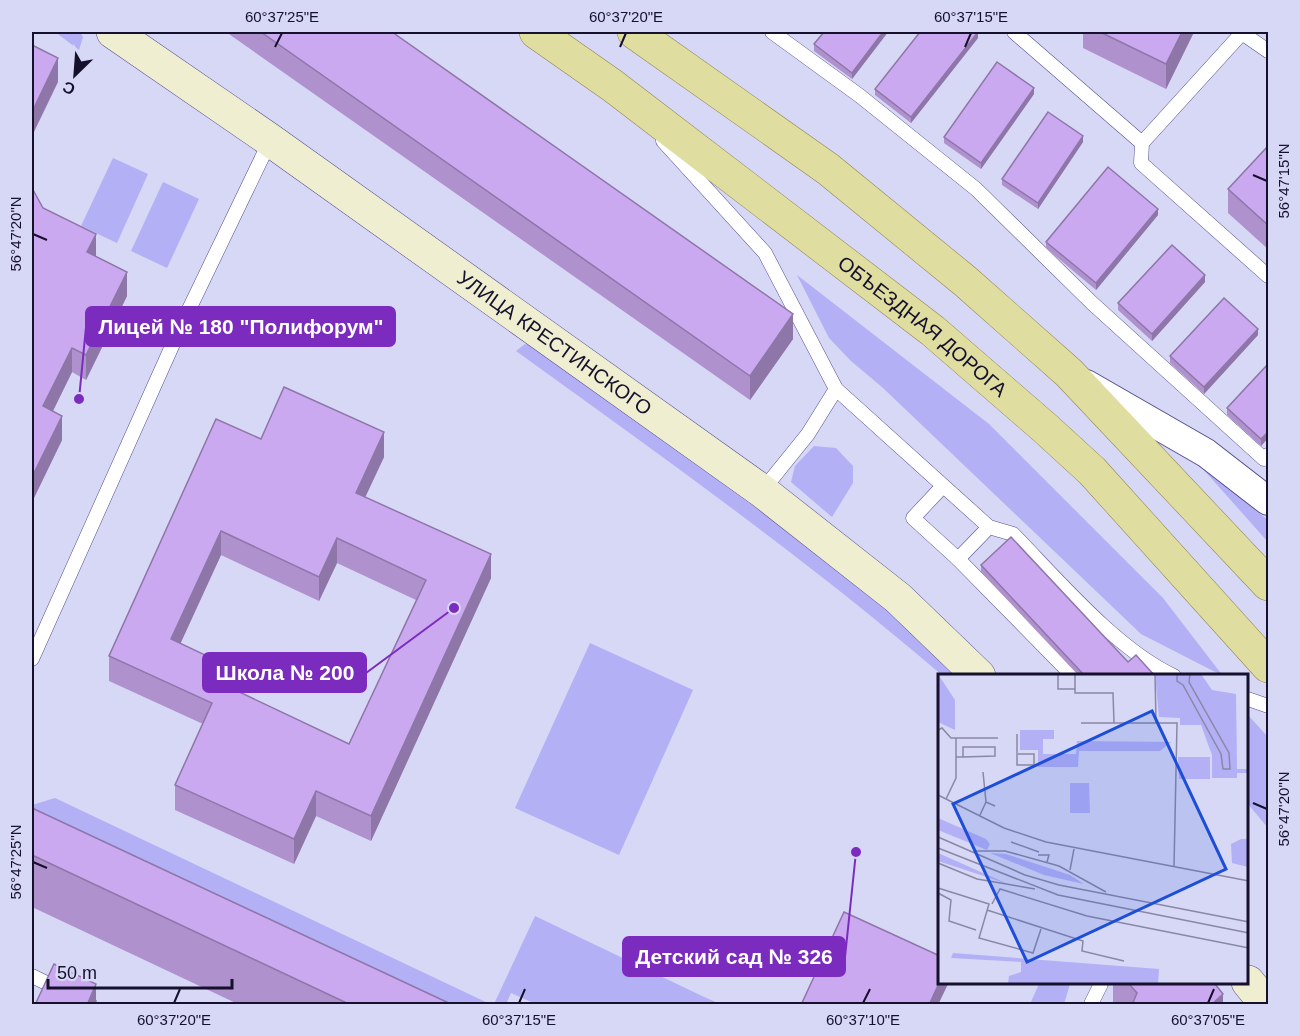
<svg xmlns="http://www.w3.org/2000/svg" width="1300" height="1036" font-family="Arial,sans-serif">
<rect width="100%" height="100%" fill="#d7d7f6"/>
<g fill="#b3b0f6">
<polygon points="55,32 80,32 83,37 79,50"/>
<polygon points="113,158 148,174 117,243 81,226"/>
<polygon points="163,182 199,199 167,268 131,251"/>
<polygon points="797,275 989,424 1163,598 1223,676 1141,634 883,388 851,361 829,338"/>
<path d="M525 344 532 346C680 452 832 553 966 676H943C807 559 661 456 516 351Z"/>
<polygon points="814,446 836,448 853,466 853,483 832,517 791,482 795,466"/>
<polygon points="1203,469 1268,520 1268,542"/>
<polygon points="590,643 693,690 619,855 515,808"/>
<polygon points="1248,715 1268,737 1268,828 1248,804"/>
<polygon points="55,798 490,1004 355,1004 32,851 32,805"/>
<polygon points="535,916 702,996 720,1004 536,1004 511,993 506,1004 494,1004"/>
<polygon points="1039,984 1070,984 1064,1004 1030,1004"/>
</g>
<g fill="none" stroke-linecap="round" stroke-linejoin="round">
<defs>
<g id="lane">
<polyline points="772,32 860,96 976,189 1092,303 1264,459 1268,455"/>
<polyline points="1014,32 1142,143 1141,163 1268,276"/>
<path d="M663 141 765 253 836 389 989 527 1013 534C1058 580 1117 650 1174 676"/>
<polyline points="1142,143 1242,33 1268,51"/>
<polyline points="943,486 913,518 958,559 989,527"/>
<polyline points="762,491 808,434 836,389"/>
<polyline points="958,559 1073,676"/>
<polyline points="32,659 181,326 270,141"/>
<polyline points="1248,699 1268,706"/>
<polyline points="32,976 90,1004"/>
<polyline points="1091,1004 1101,984"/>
</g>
<polyline id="street" points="1086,384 1206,453 1268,501"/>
<g id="secondary">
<path id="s1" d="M113 32 270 140 762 491 898 598 979 676"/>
<polyline points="1248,982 1266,1004"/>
</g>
<g id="primary">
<path id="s2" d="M536 32 613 86 933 331 1045 428 1092 471 1268 666"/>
<polyline points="634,32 828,169 965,281 1069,373 1268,584"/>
</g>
</defs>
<use href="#lane" stroke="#564f91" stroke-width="15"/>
<use href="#street" stroke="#564f91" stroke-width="30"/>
<use href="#secondary" stroke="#564f91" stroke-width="34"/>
<use href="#primary" stroke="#8b874f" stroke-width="34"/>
<use href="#lane" stroke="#fff" stroke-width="14"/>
<use href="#street" stroke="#fff" stroke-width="28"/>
<use href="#secondary" stroke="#efeed0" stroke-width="33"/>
<use href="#primary" stroke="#e0dda0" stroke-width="33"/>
</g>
<g fill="#af91ce" fill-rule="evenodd">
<polygon points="226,32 392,32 793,339 750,400"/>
<polygon points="824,32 888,32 852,79 814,51 814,44"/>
<polygon points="1083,32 1194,32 1166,89 1083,48"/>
<polygon points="978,38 911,123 875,95 875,89"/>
<polygon points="1034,94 981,169 944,143 944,137"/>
<polygon points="1083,142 1038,209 1002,185 1002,179"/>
<polygon points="1269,145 1269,250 1228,213 1228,189"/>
<polygon points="32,188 43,208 96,257 127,296 86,380 72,372 53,411 62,440 32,502"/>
<polygon points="1158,215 1096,290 1046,248 1046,242"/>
<polygon points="1205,282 1152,341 1118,310 1118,303"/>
<polygon points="1258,335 1204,394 1170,363 1170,356"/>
<polygon points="1269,363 1269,437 1261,446 1227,415 1227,408"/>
<path d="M261 439 384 457 365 497 491 578 371 841 316 816 294 864 175 810V785L203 724 109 681V656ZM221 555 319 601 337 563 416 600 349 744 243 694 180 644Z"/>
<polygon points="981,565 1128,662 1155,676 1079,676 981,572"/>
<polygon points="32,808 453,1005 240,1005 32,907"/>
<polygon points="1113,984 1215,984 1223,1005 1113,1005"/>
</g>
<g fill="#8e76a8">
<polygon points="883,32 888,32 852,79 852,73"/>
<polygon points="978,32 978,38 911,123 911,117"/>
<polygon points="1182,32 1194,32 1166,89 1166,64"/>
<polygon points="58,58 58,82 32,136 32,112"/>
<polygon points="1034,88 1034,94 981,169 981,163"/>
<polygon points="1083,136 1083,142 1038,209 1038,203"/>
<polygon points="1158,209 1158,215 1096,290 1096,283"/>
<polygon points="96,234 96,259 87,252"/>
<polygon points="127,272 127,296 86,380 86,355"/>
<polygon points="1205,275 1205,282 1152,341 1152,334"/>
<polygon points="793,314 793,339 750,400 750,376"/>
<polygon points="1258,329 1258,335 1204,394 1204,387"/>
<polygon points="72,348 72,372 43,431 43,406"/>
<polygon points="62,416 62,440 32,502 32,477"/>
<polygon points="1269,431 1269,437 1261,446 1261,439"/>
<polygon points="384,432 384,457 356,517 356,493"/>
<polygon points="221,531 221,555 171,664 171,639"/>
<polygon points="337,538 337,563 319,601 319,577"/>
<polygon points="491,554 491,578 371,841 371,816"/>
<polygon points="243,673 243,697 235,690"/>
<polygon points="316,791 316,816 294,864 294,839"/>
<polygon points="940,981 940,984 948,984 938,1005 929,1005"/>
<polygon points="96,984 96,1005 87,1005"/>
<polygon points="1223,994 1223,1005 1211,1005"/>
</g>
<g fill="#cba9f0" stroke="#8e76a8" stroke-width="1.5" fill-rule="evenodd">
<polygon points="261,32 392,32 793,314 750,376"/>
<polygon points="824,32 883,32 852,73 814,44"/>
<polygon points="920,32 978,32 911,117 875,89"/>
<polygon points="1100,32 1182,32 1166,64"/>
<polygon points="32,45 58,58 32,112"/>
<polygon points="997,62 1034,88 981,163 944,137"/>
<polygon points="1048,112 1083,136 1038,203 1002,179"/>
<polygon points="1269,145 1269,226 1228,189"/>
<polygon points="1108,167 1158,209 1096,283 1046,242"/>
<polygon points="32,188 43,208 96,234 87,252 127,272 86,355 72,348 43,406 62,416 32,477"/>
<polygon points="1172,245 1205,275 1152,334 1118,303"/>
<polygon points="1224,298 1258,329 1204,387 1170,356"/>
<polygon points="1269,363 1269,431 1261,439 1227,408"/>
<path d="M284 387 384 432 356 493 491 554 371 816 316 791 294 839 175 785 212 703 109 656 216 419 261 439ZM221 531 319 577 337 538 426 580 349 744 235 690 243 673 171 639Z"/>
<polygon points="1011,537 1128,662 1136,655 1155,676 1085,676 981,565"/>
<polygon points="32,808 453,1005 351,1005 32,855"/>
<polygon points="844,912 940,956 940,981 929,1005 801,1005"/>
<polygon points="54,964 96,984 87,1005 35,1005"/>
<polygon points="1129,984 1215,984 1223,994 1211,1005 1132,1005 1137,993"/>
</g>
<path fill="none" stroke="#15112d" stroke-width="2" d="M275 47 282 33M620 47 626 33M965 47 971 33M1253 175 1267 181M33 234 47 240M1253 803 1267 809M33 862 47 868M174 1003 180 989M519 1003 525 989M863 1003 870 989M1208 1003 1214 989"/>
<g text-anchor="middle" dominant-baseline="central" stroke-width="5" stroke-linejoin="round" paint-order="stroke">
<g font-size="20" fill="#15112d" stroke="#d7d7f6">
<text stroke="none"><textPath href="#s2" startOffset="486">ОБЪЕЗДНАЯ ДОРОГА</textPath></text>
<text stroke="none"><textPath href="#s1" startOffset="540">УЛИЦА КРЕСТИНСКОГО</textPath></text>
</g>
</g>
<g transform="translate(938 674)">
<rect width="310" height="310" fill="#d7d7f6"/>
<path d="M0 0 17 26V56L0 48ZM217 0H263L274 16 298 20 299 95H310V99H299V104H274V81L263 51H242V44L221 43ZM82 56H116V65H105V80H138L139 67 233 68 222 77H141L140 93H100V76H82ZM240 83H272V105H241ZM132 109H151L152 139H132ZM0 144 48 165 52 170 49 176 0 156ZM303 165H310V193L294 189 293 170ZM0 179 70 210 0 187ZM52 179 68 180 132 201 146 210 106 201ZM15 279 221 295 220 310H70L71 302 83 298V288L13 284Z" fill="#b3b0f6"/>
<path fill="none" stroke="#8988a6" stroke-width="1.5" d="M120 0V15H137M137 0V19H175L176 49M217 0 218 49M239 0V7L245 11 283 80 285 95H292L291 79 251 8 252 0M143 49H239L236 193M0 56 4 54 13 64H60M79 60V91H96V80H80M18 83H25L57 82V73H25V83M45 98 48 128M0 121 66 154 108 168 311 207M8 125 18 104V64M42 141 48 128 57 132M0 163 87 201 121 211 311 248M73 168 101 178M0 174 120 221 311 259M38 177H67L121 192 168 218M100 181H111L109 188M0 189 39 205 97 215M132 196 136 175M0 214 51 230 41 264 95 279 103 255M0 219 13 226 11 247 38 256M54 230 62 215 149 242 311 274M49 236 145 267 144 277 186 287"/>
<path fill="#1d4ed8" fill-opacity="0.15" stroke="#1d4ed8" stroke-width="3" d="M214 37 288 195 89 288 15 130Z"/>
<rect width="310" height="310" fill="none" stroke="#15112d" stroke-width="3"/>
</g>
<path fill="none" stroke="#7b2cbf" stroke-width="2" d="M79 399L86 327M454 608L366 673M856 852L845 957"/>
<g fill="#7b2cbf" stroke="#d7d7f6" stroke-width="2">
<circle cx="79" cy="399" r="6"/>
<circle cx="454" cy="608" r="6"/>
<circle cx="856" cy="852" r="6"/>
</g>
<g fill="#7b2cbf" stroke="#7b2cbf" stroke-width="2">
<rect x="86" y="307" width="309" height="39" rx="6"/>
<rect x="203" y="653" width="163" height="39" rx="6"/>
<rect x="623" y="937" width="222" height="39" rx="6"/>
</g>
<g font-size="21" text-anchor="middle" font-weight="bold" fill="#fff">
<text x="241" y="334">Лицей № 180 "Полифорум"</text>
<text x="285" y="680">Школа № 200</text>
<text x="734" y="964">Детский сад № 326</text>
</g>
<rect width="1300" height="1036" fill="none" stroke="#d7d7f6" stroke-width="66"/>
<g transform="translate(75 75) rotate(205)" stroke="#d7d7f6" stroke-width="4.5" paint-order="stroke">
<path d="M0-4.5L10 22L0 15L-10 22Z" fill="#15112d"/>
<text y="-9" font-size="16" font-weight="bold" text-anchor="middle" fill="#15112d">С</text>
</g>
<path d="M48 979v9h184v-9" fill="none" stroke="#15112d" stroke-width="3"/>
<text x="57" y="979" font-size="18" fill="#15112d" stroke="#d7d7f6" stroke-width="4.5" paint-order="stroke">50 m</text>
<rect x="33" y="33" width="1234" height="970" fill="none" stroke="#15112d" stroke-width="2"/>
<g font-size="15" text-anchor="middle" fill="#15112d">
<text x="282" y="22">60°37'25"E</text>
<text x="626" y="22">60°37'20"E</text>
<text x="971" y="22">60°37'15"E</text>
<text transform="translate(1284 181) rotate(-90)" y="5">56°47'15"N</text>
<text transform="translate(16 234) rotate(-90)" y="5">56°47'20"N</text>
<text transform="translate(1284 809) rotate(-90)" y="5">56°47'20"N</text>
<text transform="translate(16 862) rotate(-90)" y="5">56°47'25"N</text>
<text x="174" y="1025">60°37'20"E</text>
<text x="519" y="1025">60°37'15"E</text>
<text x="863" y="1025">60°37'10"E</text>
<text x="1208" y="1025">60°37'05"E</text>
</g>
</svg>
